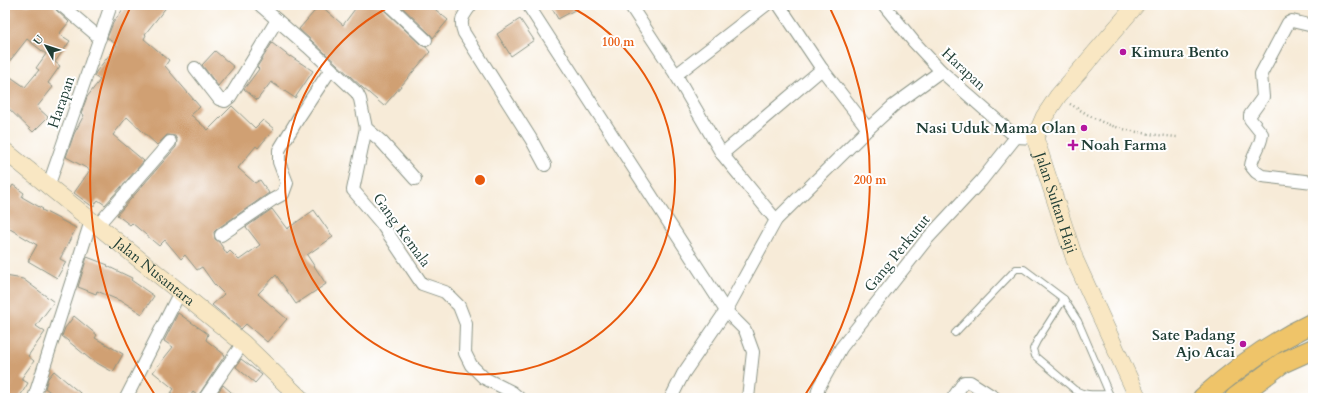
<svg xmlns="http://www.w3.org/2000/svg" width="1318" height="403" font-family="Cardo,serif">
<rect width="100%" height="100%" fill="#fff"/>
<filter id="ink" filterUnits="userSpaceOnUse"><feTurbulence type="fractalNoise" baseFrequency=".025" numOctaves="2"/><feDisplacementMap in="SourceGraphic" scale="8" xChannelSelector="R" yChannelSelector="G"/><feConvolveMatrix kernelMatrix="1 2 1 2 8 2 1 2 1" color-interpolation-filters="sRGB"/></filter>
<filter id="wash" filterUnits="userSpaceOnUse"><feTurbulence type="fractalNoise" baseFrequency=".012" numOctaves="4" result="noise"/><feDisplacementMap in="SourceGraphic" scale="16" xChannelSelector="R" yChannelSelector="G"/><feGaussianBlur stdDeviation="0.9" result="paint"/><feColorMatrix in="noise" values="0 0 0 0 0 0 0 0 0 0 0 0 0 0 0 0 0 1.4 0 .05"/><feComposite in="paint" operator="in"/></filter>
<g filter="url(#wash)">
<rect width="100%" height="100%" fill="#f7ebd8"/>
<g id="blocks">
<g fill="#d0a073">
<polygon points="5,5 54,5 56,10 69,22 59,34 70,41 55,62 60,66 48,83 53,87 37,107 48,117 33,132 5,105 5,73 25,87 39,70 36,68 46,54 27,39 5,67"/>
<polygon points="126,5 168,5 145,34 146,35 144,39 169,60 165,66 200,107 191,115 208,130 232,106 255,128 263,120 274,129 258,148 256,146 238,168 255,183 260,180 269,193 217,229 214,232 215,239 219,242 227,254 230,251 239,260 260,245 246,227 272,209 287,229 314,210 333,237 307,255 326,284 296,304 276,275 258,294 287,319 267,342 246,324 241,329 212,305 224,294 214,284 202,267 197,270 185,255 181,259 165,240 159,246 132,223 130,225 117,215 176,147 177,140 175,136 167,135 157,145 127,117 113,135 144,161 105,205 98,200 93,207 74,193 90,170 66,157 74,134 84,115 81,113 87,97 100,80 94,76 96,72 117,45 107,38 113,23"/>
<polygon points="320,5 343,25 358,5 382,5 384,10 421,45 426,47 430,52 384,106 363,88 299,29"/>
<polygon points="400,5 430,5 448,20 433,38 431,35"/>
<polygon points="550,5 584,5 558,19"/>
<polygon points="520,19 534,40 511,56 497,34"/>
<polygon points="272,43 290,57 290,56 313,71 295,98 271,82 257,100 244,89 259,69 257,67"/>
<polygon points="215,51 234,67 218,86 202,65"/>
<polygon points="13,185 24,193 22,197 43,209 42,210 76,228 60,259 66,262 57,278 28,261 37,245 5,226 5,197"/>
<polygon points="87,257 108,265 107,266 132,278 131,280 154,296 142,314 125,303 97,291 96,294 78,287"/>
<polygon points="5,276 23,279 54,302 36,326 45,332 28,356 34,361 21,379 28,383 19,398 5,398"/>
<polygon points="178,313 208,334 206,340 225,355 198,396 193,392 189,398 167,398 174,389 153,372 173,347 164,341"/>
<polygon points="74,316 97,335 95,338 123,354 113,372 90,359 62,336 65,328"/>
<polygon points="241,359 262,375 255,383 236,367"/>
<polygon points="54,371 86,398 58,398 45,388 48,378"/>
<polygon points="223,385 238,398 214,398"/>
</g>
</g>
</g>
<g filter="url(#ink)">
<use href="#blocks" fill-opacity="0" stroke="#8b9486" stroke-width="1"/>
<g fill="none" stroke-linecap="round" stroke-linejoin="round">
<defs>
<g id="lane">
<path d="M1064 299 1037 341 1033 349 1035 356 1075 390C1086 396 1097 394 1109 394"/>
<polyline points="955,333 1016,269 1024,269 1064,299 1078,321 1111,398"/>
</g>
<g id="street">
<polyline points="61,5 100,38"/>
<polyline points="260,5 308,47 357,93 360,99 366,128 382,142 415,179"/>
<polyline points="389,5 426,40"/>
<path d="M471 5C463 16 459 20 464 33L531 139 545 165"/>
<polyline points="528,5 726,311 745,330 753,352 748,398"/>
<polyline points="630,5 676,75 722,154 776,220"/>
<polyline points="779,5 822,69 868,129"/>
<polyline points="884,5 914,42 941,71 1016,137 1035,138"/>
<path d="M1313 26 1292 21 1288 23 1262 72 1261 74 1263 97 1250 115V119L1262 134C1261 147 1252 155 1251 166L1256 172 1262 176 1313 182"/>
<polyline points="195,68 219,99 225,101 230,97 277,20"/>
<polyline points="676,75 766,5"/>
<polyline points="366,128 353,190 381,223 422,284 445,292 459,306 466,324 465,353 471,365 484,378 512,392 519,398"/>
<polyline points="722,154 822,69"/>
<polyline points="48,187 111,5"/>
<polyline points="97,226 170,142"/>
<polyline points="221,235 272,200 283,194 287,183 279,162 279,150 299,117 331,69"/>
<polyline points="34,398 91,221"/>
<polyline points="126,398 180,292"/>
<polyline points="205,398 243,343"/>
<polyline points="671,398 683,374 726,311 776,220 868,129 893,106 941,71"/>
<polyline points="816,398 819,387 841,348 927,239 981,181 1016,137"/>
<polyline points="953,398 964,382 970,382 995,398"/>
</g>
<g id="secondary">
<path id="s1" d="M1136 5 1058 96 1044 117 1035 138 1075 260 1138 398"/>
<path id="s2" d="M5 151 243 343 300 398"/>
</g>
<g id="primary">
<path d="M1203 398C1236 368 1272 342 1313 323"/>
<polyline points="1235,398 1282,363 1313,349"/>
</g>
</defs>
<use href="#lane" stroke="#8b9486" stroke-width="8"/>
<use href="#street" stroke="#8b9486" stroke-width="14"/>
<use href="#secondary" stroke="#8b9486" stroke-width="18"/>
<use href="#primary" stroke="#8b9486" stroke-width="22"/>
<path stroke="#8b9486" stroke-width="2.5" stroke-dasharray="1 3" stroke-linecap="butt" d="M1070 104C1082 111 1094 119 1107 124 1129 132 1154 135 1177 137"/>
<use href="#lane" stroke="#fff" stroke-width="6"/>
<use href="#street" stroke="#fff" stroke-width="12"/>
<use href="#secondary" stroke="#f9e7c3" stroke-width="17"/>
<use href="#primary" stroke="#efc469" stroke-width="20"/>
</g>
</g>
<g fill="none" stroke="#e8590c" stroke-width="2">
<path d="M567 5A195 195 0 1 1 393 5"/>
<path d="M155 395A390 390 0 0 1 131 6M829 6A390 390 0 0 1 805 395"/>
</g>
<g fill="#b5179e" stroke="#fff" stroke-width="1.5">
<circle cx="1123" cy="52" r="4"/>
<circle cx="1084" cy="128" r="4"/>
<path d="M1071 139h4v4h4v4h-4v4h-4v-4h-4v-4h4z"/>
<circle cx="1243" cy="344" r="4"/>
</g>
<g text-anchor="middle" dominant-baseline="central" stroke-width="4" stroke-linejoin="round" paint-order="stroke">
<g font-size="15" font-weight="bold" fill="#1f3d34" stroke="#fff" text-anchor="start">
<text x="1131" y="52">Kimura Bento</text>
<text x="1076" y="128" text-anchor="end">Nasi Uduk Mama Olan</text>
<text x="1081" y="145">Noah Farma</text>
<text x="1235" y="335" text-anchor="end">Sate Padang<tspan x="1235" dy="17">Ajo Acai</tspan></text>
</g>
<g font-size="15" fill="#1f3d34" stroke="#fff">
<text transform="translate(964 69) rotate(43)">Harapan</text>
<text transform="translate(61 102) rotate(-71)">Harapan</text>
<text stroke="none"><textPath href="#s1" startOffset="236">Jalan Sultan Haji</textPath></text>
<text transform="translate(402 230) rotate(54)">Gang Kemala</text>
<text transform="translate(897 253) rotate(-51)">Gang Perkutut</text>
<text stroke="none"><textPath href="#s2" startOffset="192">Jalan Nusantara</textPath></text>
</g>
</g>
<circle cx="480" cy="180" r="6" fill="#e8590c" stroke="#fff" stroke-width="2"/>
<g font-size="12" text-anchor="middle" font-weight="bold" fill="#e8590c" stroke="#fff" stroke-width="4" stroke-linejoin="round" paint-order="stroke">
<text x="618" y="46">100 m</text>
<text x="870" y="184">200 m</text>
</g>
<rect width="1318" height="403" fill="none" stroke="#fff" stroke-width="20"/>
<g transform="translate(46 46) rotate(309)" stroke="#ffffff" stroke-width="3" paint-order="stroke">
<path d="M0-3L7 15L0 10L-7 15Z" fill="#1f3d34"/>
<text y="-6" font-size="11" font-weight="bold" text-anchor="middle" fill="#1f3d34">U</text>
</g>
</svg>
